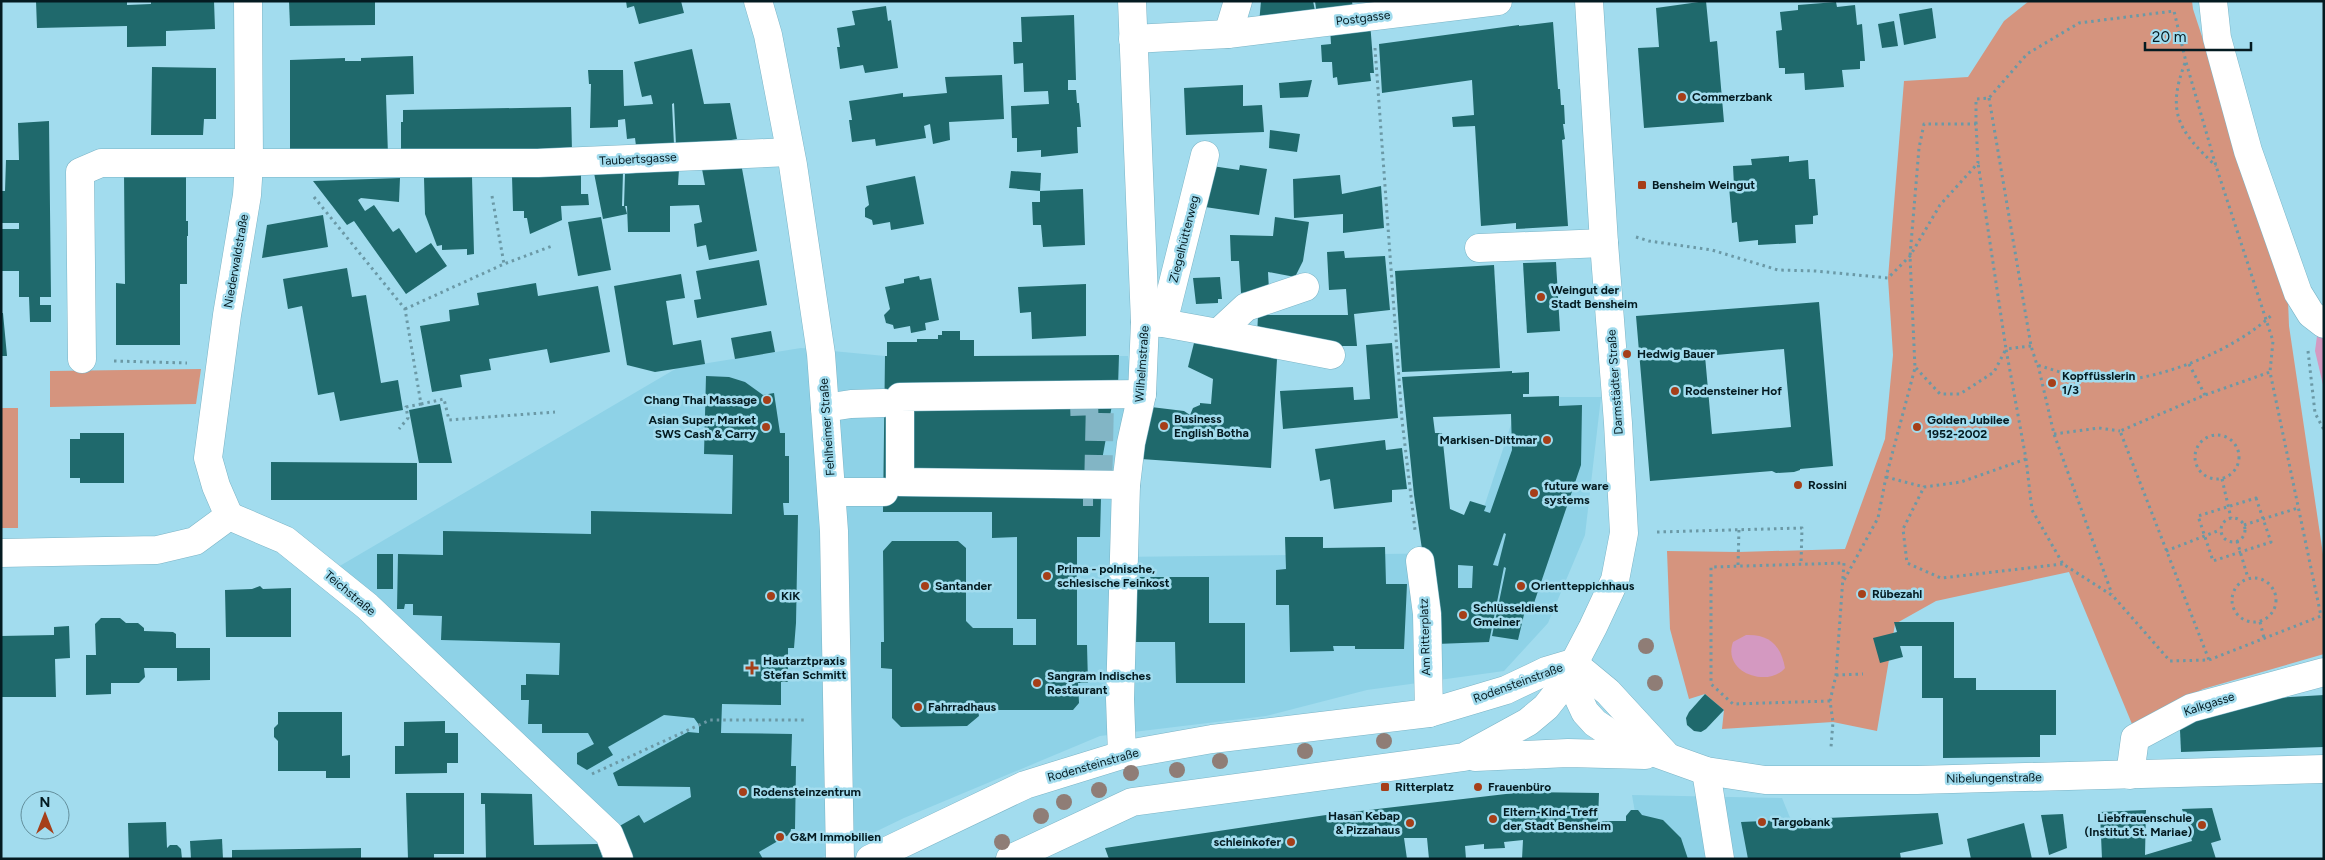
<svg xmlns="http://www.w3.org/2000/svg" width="2325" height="860" font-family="Figtree,sans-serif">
<rect width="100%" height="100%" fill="#a2dcee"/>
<g fill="#8ed2e7">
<polygon points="801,348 885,356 1128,356 1132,381 1115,557 1469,553 1520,397 1601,397 1585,535 1548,623 1504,671 1367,690 1266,716 1100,736 904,818 819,859 627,859 338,567 677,368"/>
<polygon points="1632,795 1782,798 1807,859 1643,859"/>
</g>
<g fill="#d5947e">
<polygon points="2029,1 2192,1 2193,9 2288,300 2289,326 2324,561 2324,654 2203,689 2132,724 2069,572 1936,601 1895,624 1877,731 1833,722 1722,729 1724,710 1705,694 1689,699 1670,629 1667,551 1738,552 1845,549 1885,439 1893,355 1888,278 1904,81 1968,77 2004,21"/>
<polygon points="201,369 196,404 50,407 50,371"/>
<rect x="1" y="408" width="17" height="120"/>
</g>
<g fill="#d499c1">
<polygon points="2319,321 2324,325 2324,389 2315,351"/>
<path d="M1746 635C1769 634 1781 645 1785 668 1768 688 1722 673 1733 642Z"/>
</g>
<g fill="#1f696c" fill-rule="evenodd">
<polygon points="36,1 127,1 127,5 151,4 151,1 214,1 215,29 166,31 166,46 127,47 127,26 37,28"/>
<polygon points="289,1 375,1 375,25 290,26"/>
<polygon points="626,1 681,1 684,13 639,24 634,6 627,8"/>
<polygon points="1261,1 1313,1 1316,16 1259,24"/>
<polygon points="1315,1 1352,1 1353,10 1317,16"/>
<polygon points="1706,1 1710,42 1717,41 1724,122 1644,128 1638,48 1659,47 1656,8"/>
<polygon points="1836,2 1837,7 1855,5 1857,25 1862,24 1865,61 1860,61 1860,69 1842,70 1844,87 1805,90 1804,73 1785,74 1785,68 1779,68 1776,31 1782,30 1780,12 1798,10 1798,5"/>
<polygon points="886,6 888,21 891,20 898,68 865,73 863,65 840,69 837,47 840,47 837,28 855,25 852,11"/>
<polygon points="1932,8 1936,38 1904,45 1899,14"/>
<polygon points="1074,15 1076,80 1068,80 1068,90 1076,90 1077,103 1079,103 1081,127 1077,127 1078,153 1041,157 1041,150 1017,152 1017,138 1012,138 1011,106 1049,104 1048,91 1024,92 1023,63 1014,64 1013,42 1022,42 1021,17"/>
<polygon points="1894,21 1898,46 1882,48 1878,24"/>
<polygon points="1370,22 1374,73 1370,73 1371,81 1338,85 1337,77 1333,78 1332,62 1322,62 1321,45 1331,44 1330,28"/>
<polygon points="1553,22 1558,89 1560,89 1561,105 1564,105 1565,124 1563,124 1565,139 1562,140 1568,226 1516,229 1516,223 1481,226 1475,126 1453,127 1452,117 1474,115 1472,80 1382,93 1379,44 1519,25 1519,26"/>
<polygon points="692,49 704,104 730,103 737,139 698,146 676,145 674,103 672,104 674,145 636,146 635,138 627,139 625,119 618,120 618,127 590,128 591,84 589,84 588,70 623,70 624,106 653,104 651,95 642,97 634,62"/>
<polygon points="413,56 414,94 386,95 388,155 290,158 290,60 345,58 345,61 361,61 361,58"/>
<polygon points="152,67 216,68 216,119 204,119 203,135 151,135"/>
<polygon points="1002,75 1004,119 949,122 950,140 933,144 930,124 924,126 926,138 876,146 875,139 852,142 849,120 852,120 849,101 903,93 903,97 947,93 945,77"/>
<polygon points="1312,80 1308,97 1280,98 1279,83"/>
<polygon points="1243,85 1243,106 1262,105 1264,132 1186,135 1184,88"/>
<polygon points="571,107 572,152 401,155 401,122 403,122 403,110"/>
<polygon points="49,121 51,297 40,297 40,305 51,305 51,322 30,322 29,297 19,297 19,271 1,271 1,229 19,229 19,223 1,223 1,191 5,191 6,160 19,160 18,123"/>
<polygon points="1270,130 1300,134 1297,152 1269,148"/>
<polygon points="1789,156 1789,162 1808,160 1809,179 1815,179 1818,215 1813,216 1813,224 1795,225 1796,243 1758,245 1758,240 1739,242 1737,222 1732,223 1729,186 1734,186 1733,166 1752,165 1751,159"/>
<polygon points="741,163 757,251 709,260 706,245 697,247 694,224 702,222 699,205 670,206 670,232 628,232 627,206 624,206 625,174 679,169 678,185 705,185 702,169"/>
<polygon points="1240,165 1267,169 1259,215 1205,207 1212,166 1239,170"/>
<polygon points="1011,171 1041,173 1040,191 1009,188"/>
<polygon points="623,172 622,206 625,206 627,214 603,219 594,173"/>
<polygon points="124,173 186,173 186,221 188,221 188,236 187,236 187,284 180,284 180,345 116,345 116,283 125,284"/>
<polygon points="581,175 581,194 588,194 589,205 561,206 562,220 530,234 527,218 524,218 524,211 513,211 512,176"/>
<polygon points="1340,175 1342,194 1381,186 1384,228 1343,233 1343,214 1294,218 1293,179"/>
<polygon points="915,176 924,224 891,230 890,222 873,225 872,220 865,217 865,208 869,205 866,186"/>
<polygon points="472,177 474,254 467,255 467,249 442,250 442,245 437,246 425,214 424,178"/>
<polygon points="400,178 399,202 361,198 358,200 365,211 374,205 393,232 399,228 416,253 431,243 447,266 406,294 354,221 347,225 313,181"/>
<polygon points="1083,189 1085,245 1043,247 1041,225 1033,225 1032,202 1040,202 1040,191"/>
<polygon points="323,215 328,247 262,258 267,225"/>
<polygon points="601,217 611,270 578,276 568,222"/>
<polygon points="1275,217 1309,222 1303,261 1295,277 1268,272 1269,290 1241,293 1239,261 1231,261 1230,235 1273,236"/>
<polygon points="1344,251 1345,258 1385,256 1390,310 1354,314 1357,346 1335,346 1257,337 1258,315 1348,315 1346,289 1329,290 1327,252"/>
<polygon points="759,260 767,305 697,318 694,300 701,299 696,271"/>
<polygon points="1556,262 1560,331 1527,333 1523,263"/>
<polygon points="1494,265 1500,368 1402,372 1395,271"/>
<polygon points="347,268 352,297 366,295 381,383 398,380 403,410 340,421 334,392 318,395 302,306 288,309 283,279"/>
<polygon points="681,274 685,298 666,301 673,345 701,340 705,364 655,372 627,365 614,286"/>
<polygon points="919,276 920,280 931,278 939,320 925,323 926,330 911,333 910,326 894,329 893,325 886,323 884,315 890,309 885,287 904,283 904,279"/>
<polygon points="1220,277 1222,299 1218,299 1218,303 1196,304 1193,278"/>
<polygon points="536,283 538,296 598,286 610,352 550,363 547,349 489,359 491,370 460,375 462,387 432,392 420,326 450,321 449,310 479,305 477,293"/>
<polygon points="1086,284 1086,336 1032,339 1031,312 1020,313 1018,287"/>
<path d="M1819 302 1833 466 1800 469V470L1794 472 1776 473 1772 471 1650 481 1636 316ZM1784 349 1791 427 1712 434 1705 356Z"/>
<polygon points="1,313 3,313 7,356 1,356"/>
<polygon points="771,331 775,352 735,359 731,338"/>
<polygon points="942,331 960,331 960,340 974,340 974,356 1119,355 1118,387 1112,405 1102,460 1100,537 1077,537 1077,645 1087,645 1088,683 1078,683 1079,703 1073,710 978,710 979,716 967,726 901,727 892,718 892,669 881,668 881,642 884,642 883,551 892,541 958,541 966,548 966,621 973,628 1013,628 1013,645 1036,645 1036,619 1017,619 1017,537 992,538 992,512 883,512 885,356 887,356 887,342 917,342 917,339 938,339 938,335 942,335"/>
<polygon points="1195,339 1277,359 1271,468 1141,459 1151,407 1184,411 1190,415 1193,408 1200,405 1200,403 1211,404 1213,379 1188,367"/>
<polygon points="1392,343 1398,418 1283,429 1280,391 1353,387 1354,400 1370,399 1366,345"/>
<path d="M1512 371V373L1529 372V394H1523V397L1559 396V406L1582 405 1581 465 1534 603 1526 606 1518 640 1492 636 1506 568 1504 567 1489 642 1436 644 1414 495 1402 377ZM1511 414 1512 450 1490 513 1484 511 1486 506 1470 501 1464 515 1450 509 1442 433H1435L1433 417ZM1504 533 1506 534 1498 566 1493 565ZM1458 565 1473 566 1472 588H1458Z"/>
<polygon points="706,376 729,377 745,382 763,395 774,393 780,433 785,433 785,456 789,456 789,503 783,503 784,515 798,515 796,623 794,648 788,648 788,682 781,682 781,705 722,704 721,733 792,734 791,766 796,766 795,829 791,829 790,834 759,852 763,859 632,859 616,828 639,815 644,823 691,797 690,787 618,786 613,773 688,732 699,733 699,725 694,718 664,715 608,747 613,755 587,770 577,764 577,753 594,744 588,733 542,733 542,724 528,724 529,700 521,700 521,685 526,685 526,674 559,675 560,643 441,640 442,616 413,615 413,604 405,604 404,609 397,609 398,554 443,555 443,531 591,534 591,511 732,514 733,455 704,454"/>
<polygon points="440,404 452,463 419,463 409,410"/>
<polygon points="80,433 124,433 124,483 80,483 80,478 70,478 70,439 80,439"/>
<polygon points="1385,440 1386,450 1402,448 1407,489 1392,490 1392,502 1334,509 1330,479 1320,481 1315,449"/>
<polygon points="271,462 417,463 417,500 271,500"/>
<polygon points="1285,537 1323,537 1323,548 1385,547 1386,584 1407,584 1404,649 1355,649 1355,646 1333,646 1334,651 1290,652 1289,605 1276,605 1276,570 1286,569"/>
<rect x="377" y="554" width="16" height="35"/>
<polygon points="1134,577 1209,577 1209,623 1245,623 1245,683 1176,683 1175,642 1134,642"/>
<polygon points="260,586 263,589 291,588 291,637 226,637 225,590 252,589"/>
<polygon points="101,618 120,618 126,623 138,623 144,628 144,631 173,632 176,634 176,648 210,648 210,680 177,681 177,668 144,668 145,677 139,683 111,683 111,694 86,695 86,655 96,655 95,624"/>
<polygon points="1894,622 1954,622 1954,678 1976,678 1976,690 2056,690 2056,735 2040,735 2040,757 1943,758 1943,698 1922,698 1922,646 1900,646 1903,657 1880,663 1873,638 1897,632"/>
<polygon points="69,626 70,658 55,659 56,697 1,697 1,636 54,635 54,627"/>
<polygon points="1705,694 1724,710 1706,729 1701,732 1694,731 1687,725 1686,718 1689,712"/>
<polygon points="2324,695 2324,747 2181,752 2180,730 2184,724 2274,698"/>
<polygon points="278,712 342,712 342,756 350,755 350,778 326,778 326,771 278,771 278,741 274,737 274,728 278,724"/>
<polygon points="445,721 445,733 458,733 458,763 447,763 447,773 395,774 395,746 404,746 404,722"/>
<polygon points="1523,792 1599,793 1598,821 1626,821 1626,816 1631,810 1638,810 1642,815 1663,820 1681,838 1688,859 1522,859 1523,840 1504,842 1505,848 1484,849 1484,844 1465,846 1466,859 1429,859 1427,838 1404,838 1407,859 1109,859 1105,848 1326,815"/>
<polygon points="406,793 464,793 464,854 434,854 434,859 408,859"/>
<polygon points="481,793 532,794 534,845 598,844 603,859 486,859 485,804 481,804"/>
<polygon points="2212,808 2221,840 2211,843 2216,859 2102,859 2100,812 2146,810 2145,855 2192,841 2182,809"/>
<polygon points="1938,813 1943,844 1900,853 1901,859 1748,859 1741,822"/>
<polygon points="2063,814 2067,848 2049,855 2041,815"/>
<polygon points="166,822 167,848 170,845 177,845 181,849 182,859 129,859 128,823"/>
<polygon points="2024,823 2032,859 1971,859 1967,839"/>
<polygon points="222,839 223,859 191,859 190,841"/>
<polygon points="361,848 361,859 232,859 232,850"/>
</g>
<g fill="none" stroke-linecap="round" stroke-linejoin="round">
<polyline stroke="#82b5c5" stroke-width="28" stroke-dasharray="28 14" stroke-linecap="butt" points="1070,402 1100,401 1098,492 1083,492"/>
<defs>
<g id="minor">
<polyline points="758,1 768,35 793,165 821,354 834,531 840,859"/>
<polyline points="2213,1 2217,38 2248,151 2298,293 2311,314 2324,324"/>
<polyline points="1228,34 1238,1"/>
<polyline points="1133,39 1228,34 1498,1"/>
<polyline points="1479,248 1604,243"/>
<polyline points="1145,322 1163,323 1218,333 1246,307 1305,287"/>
<polyline points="1163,323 1205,155"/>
<polyline points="1218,333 1331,355"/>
<polyline points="82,359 80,172 101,163 538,163 790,152"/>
<polyline points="825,408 851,404 884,403"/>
<polyline points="1126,485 900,482 900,397 1142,394"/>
<polyline points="832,492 884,492"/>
<polyline points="229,516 285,540 367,606 609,834 619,859"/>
<polyline points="229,516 216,486 208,458 227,315 247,195 249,163 248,1"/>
<polyline points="1,553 157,550 195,541 229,516"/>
<polyline points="1420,561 1427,614 1429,713"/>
<polyline points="1122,755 1120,699 1126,485 1131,443 1142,394 1145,322 1132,1"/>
<polyline points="1706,771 1720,859"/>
<polyline points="2130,775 2135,738 2191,708 2324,672"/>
</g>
<g id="major">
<polyline points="1573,663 1579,699 1585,712 1595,723 1622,741 1706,771 1765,780 1917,780 2324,769"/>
<polyline points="1573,663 1608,692 1666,755"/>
<polyline points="1475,757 1568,753 1645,755"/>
<polyline points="870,859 1025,785 1122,755 1212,739 1429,713 1506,690 1546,671 1573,663"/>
<polyline points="1010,859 1132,802 1464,757 1528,722 1546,707 1561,688 1593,627 1615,580 1624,533 1618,423 1604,243 1589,1"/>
</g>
</defs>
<use href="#minor" stroke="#7bb4c6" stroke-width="29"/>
<use href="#major" stroke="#7bb4c6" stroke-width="29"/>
<g stroke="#6b99a6" stroke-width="3" stroke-dasharray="2.5 4" stroke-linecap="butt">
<polyline points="1375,48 1402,420 1415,530"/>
<path d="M2185 63C2166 113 2179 131 2216 166"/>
<path d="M1989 98 2031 346 2037 365C2061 372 2087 382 2112 381 2164 379 2235 350 2273 314"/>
<polyline points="1976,124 1976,99 1989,98 2027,54 2079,23 2174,11 2186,62 2216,166 2273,341 2270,372"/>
<polyline points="492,196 504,264"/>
<polyline points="314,197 405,309 421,404 406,407 408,418 399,429"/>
<polyline points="1636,237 1649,241 1712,250 1778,270 1816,271 1888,278 1910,256 1940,205 1978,163 1976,124 1924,124 1919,148 1910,256 1915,368 1886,477 1878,518 1843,582"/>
<polyline points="405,309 504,264 552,246"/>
<polyline points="2031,346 2006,349 2026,459 2032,510 2063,564 2113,596 2170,661 2209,660 2321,616 2270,372 2205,395 2120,431 2209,660"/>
<polyline points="2308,351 2315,413 2324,430"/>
<polyline points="114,361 187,363"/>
<polyline points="2189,364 2205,395"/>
<polyline points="2038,365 2054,434 2112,594"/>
<polyline points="1916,368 1940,394 1960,394 1994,372 2006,349 1978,163"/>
<polyline points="421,404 444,399 449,420 555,412"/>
<polyline points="2054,434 2099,428 2120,431"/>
<circle cx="2217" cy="457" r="22"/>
<polyline points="2026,459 1961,482 1924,487 1903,529 1907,563 1941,578 2063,564"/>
<polyline points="1886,477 1924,487"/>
<polyline points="2222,479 2231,518"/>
<polygon points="2256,498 2271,542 2213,561 2198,516"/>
<circle cx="2233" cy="530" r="12"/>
<polyline points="2244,525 2298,508"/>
<polyline points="1657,532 1802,528 1801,564"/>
<polyline points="2237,541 2248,578"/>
<polyline points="2166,551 2220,530"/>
<polyline points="1738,565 1739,529"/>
<circle cx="2254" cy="600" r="22"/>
<polyline points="2260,622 2264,638"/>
<polyline points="1836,675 1863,674"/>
<polyline points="1830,701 1733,704 1711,684 1711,567 1844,563 1836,675 1830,701 1833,722 1831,747"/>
<polyline points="592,774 710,720 806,720"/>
</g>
<use href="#minor" stroke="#fff" stroke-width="28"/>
<use href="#major" stroke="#fff" stroke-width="28"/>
</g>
<g fill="#8f7d76">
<circle cx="1646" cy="646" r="8"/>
<circle cx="1655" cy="683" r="8"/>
<circle cx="1384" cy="741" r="8"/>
<circle cx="1305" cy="751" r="8"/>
<circle cx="1220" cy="761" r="8"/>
<circle cx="1177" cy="770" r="8"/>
<circle cx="1131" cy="773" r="8"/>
<circle cx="1099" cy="790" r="8"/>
<circle cx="1064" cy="802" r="8"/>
<circle cx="1041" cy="816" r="8"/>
<circle cx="1002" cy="842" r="8"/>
</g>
<g fill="#a63f19" stroke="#a2dcee" stroke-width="2">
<circle cx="1682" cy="97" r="5"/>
<rect x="1637" y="180" width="10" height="10" rx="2.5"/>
<circle cx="1541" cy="297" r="5"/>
<circle cx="1627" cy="354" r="5"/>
<circle cx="2052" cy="383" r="5"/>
<circle cx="1675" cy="391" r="5"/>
<circle cx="767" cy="400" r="5"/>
<circle cx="1164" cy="426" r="5"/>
<circle cx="766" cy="427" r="5"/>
<circle cx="1917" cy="427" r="5"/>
<circle cx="1547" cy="440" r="5"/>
<circle cx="1798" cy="485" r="5"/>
<circle cx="1534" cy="493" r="5"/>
<circle cx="1047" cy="576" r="5"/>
<circle cx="925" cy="586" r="5"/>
<circle cx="1521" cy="586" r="5"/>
<circle cx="1862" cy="594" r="5"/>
<circle cx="771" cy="596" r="5"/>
<circle cx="1463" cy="615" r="5"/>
<path d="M749.5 660.5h5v5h5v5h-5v5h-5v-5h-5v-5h5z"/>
<circle cx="1037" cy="683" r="5"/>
<circle cx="918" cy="707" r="5"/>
<rect x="1380" y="782" width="10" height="10" rx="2.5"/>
<circle cx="1478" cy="787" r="5"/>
<circle cx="743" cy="792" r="5"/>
<circle cx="1493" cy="819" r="5"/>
<circle cx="1762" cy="822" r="5"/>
<circle cx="1410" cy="823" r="5"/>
<circle cx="2202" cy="825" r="5"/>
<circle cx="780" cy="837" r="5"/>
<circle cx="1291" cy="842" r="5"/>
</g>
<g text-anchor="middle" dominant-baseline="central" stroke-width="5" stroke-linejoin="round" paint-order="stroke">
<g font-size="12" fill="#041b21" stroke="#a2dcee">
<text transform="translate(1363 18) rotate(-7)">Postgasse</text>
<text transform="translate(638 159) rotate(-3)">Taubertsgasse</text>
<text transform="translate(1184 239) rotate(-76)">Ziegelhütterweg</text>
<text transform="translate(236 261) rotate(-80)">Niederwaldstraße</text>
<text transform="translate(1142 364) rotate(-86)">Wilhelmstraße</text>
<text transform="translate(1615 382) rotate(-94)">Darmstädter Straße</text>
<text transform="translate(827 427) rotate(-94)">Fehlheimer Straße</text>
<text transform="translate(350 593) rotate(40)">Teichstraße</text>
<text transform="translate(1425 637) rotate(-92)">Am Ritterplatz</text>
<text transform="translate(1518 683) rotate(-20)">Rodensteinstraße</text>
<text transform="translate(2209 704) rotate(-18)">Kalkgasse</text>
<text transform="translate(1093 765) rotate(-16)">Rodensteinstraße</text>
<text transform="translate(1994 778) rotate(-1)">Nibelungenstraße</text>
</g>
<g font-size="12" font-weight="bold" fill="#041b21" stroke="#a2dcee" text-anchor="start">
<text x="1692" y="97">Commerzbank</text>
<text x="1652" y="185">Bensheim Weingut</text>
<text x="1551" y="290">Weingut der<tspan x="1551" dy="14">Stadt Bensheim</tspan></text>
<text x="1637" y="354">Hedwig Bauer</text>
<text x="2062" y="376">Kopffüsslerin<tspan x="2062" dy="14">1/3</tspan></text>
<text x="1685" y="391">Rodensteiner Hof</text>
<text x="757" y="400" text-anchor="end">Chang Thai Massage</text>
<text x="1174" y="419">Business<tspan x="1174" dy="14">English Botha</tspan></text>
<text x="756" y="420" text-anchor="end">Asian Super Market<tspan x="756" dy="14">SWS Cash &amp; Carry</tspan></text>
<text x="1927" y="420">Golden Jubilee<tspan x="1927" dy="14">1952-2002</tspan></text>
<text x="1537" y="440" text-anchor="end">Markisen-Dittmar</text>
<text x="1808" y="485">Rossini</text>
<text x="1544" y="486">future ware<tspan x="1544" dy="14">systems</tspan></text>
<text x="1057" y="569">Prima - polnische,<tspan x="1057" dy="14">schlesische Feinkost</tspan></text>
<text x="935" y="586">Santander</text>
<text x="1531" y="586">Orientteppichhaus</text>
<text x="1872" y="594">Rübezahl</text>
<text x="781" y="596">KiK</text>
<text x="1473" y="608">Schlüsseldienst<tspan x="1473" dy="14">Gmeiner</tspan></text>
<text x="763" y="661">Hautarztpraxis<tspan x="763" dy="14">Stefan Schmitt</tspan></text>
<text x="1047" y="676">Sangram Indisches<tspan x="1047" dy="14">Restaurant</tspan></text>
<text x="928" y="707">Fahrradhaus</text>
<text x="1395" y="787">Ritterplatz</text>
<text x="1488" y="787">Frauenbüro</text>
<text x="753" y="792">Rodensteinzentrum</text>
<text x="1503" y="812">Eltern-Kind-Treff<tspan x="1503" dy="14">der Stadt Bensheim</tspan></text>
<text x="1400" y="816" text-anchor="end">Hasan Kebap<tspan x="1400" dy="14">&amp; Pizzahaus</tspan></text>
<text x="2192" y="818" text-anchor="end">Liebfrauenschule<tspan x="2192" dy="14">(Institut St. Mariae)</tspan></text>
<text x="1772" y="822">Targobank</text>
<text x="790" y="837">G&amp;M Immobilien</text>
<text x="1281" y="842" text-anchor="end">schleinkofer</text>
</g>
</g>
<rect width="2325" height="860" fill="none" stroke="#041b21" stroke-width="5"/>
<g transform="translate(45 815)"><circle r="24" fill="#a2dcee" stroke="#638f9c"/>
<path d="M0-4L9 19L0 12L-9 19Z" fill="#a63f19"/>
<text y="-8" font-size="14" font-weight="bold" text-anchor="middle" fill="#041b21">N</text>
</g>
<path d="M2145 42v8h106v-8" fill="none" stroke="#041b21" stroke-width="2.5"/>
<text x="2152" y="42" font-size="15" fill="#041b21" stroke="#a2dcee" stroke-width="4" paint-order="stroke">20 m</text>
</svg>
